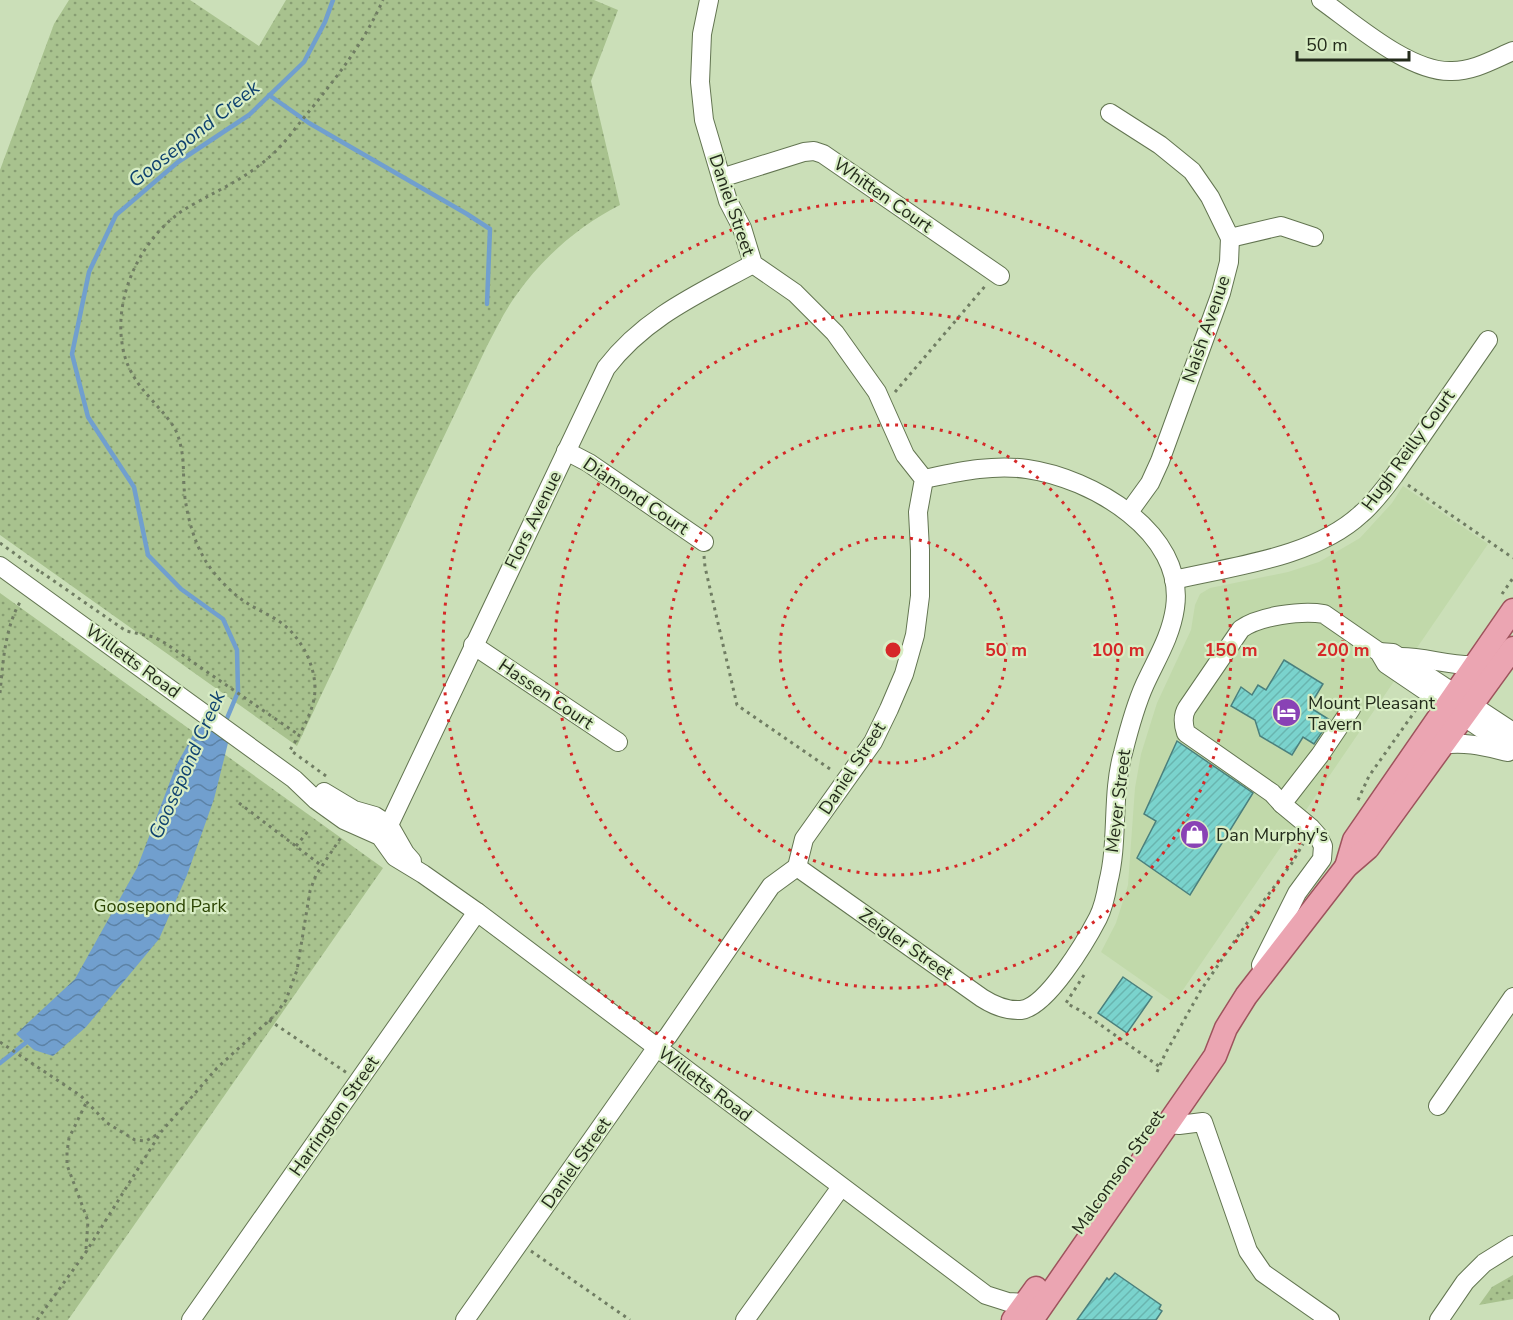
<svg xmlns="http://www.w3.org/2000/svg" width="1513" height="1320" font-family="'Nunito Sans',sans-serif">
<defs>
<pattern id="park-dots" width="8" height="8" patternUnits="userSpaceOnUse" patternTransform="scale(1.5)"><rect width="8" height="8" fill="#a8c28e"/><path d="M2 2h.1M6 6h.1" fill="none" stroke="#889e73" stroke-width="1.8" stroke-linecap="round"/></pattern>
<pattern id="water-waves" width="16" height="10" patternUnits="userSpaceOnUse" patternTransform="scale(1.5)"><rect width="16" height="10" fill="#719fce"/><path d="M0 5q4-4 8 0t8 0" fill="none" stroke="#5c82a6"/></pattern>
<pattern id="building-hatch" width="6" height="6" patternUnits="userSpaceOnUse" patternTransform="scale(1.5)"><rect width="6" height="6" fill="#7ad3cd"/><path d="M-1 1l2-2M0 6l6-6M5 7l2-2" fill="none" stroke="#69b5af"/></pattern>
</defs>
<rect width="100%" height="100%" fill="#cbdfb8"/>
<polygon fill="#c1d9aa" points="1403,486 1488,544 1174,1003 1101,952 1116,923 1128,885 1135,788 1141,754 1157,703 1191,630 1195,605 1200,594 1210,588 1288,572 1319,562 1360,538 1392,503"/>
<g fill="url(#park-dots)">
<path d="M69 0H190L259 46 286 0H594L618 10 591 81 620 205C580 225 543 257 517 294 505 310 496 329 487 346L297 746 0 535V170L54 24Z"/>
<polygon points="0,593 383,868 68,1320 0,1320"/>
<polygon points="1513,1275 1513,1299 1479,1305 1492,1287"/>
</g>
<polygon fill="url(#water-waves)" points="201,720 229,739 214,799 187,875 159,939 86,1027 53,1056 34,1050 16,1034 75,979 137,868 176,766"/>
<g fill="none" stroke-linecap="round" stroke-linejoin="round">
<g stroke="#719fce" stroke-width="4.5">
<polyline points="269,95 309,123 467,214 490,229 487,304"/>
<polyline points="225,723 238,692 237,650 223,619 181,589 148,555 134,487 88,417 72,354 89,272 116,215 178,162 249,115 304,62 325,22 333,0"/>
<polyline points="0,1063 28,1041"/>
</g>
</g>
<g fill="url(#building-hatch)" stroke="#4b807d" stroke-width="1.5">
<polygon points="1284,660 1323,684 1309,707 1330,720 1314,744 1303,737 1292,755 1260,736 1255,720 1231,706 1241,687 1252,695 1258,685 1266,690"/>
<polygon points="1177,741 1253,793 1190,895 1137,858 1156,821 1144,814"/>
<polygon points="1123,977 1152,997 1127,1033 1098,1013"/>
<polygon points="1115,1273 1161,1305 1159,1309 1162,1311 1156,1320 1077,1320 1107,1278 1109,1280"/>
</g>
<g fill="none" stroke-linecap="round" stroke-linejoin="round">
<defs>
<g id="minor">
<path d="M1321 0C1355 24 1410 73 1452 71 1474 71 1494 59 1513 51"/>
<polyline points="1110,113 1160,145 1192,171 1210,197 1230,238 1229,262 1221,293 1160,461 1150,483 1129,512"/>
<polyline points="721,178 804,152 814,151 823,154 1000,276"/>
<polyline points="1230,238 1281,226 1314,237"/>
<polyline points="566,451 589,463 704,542"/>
<polyline points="0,566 294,779 316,800 344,820 380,836 395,857 423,874 477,912 986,1295 1008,1302 1024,1303"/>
<path d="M1174 580C1234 566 1315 557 1361 514 1374 503 1384 489 1394 476L1488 340"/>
<polyline points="473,645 618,742"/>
<polyline points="1379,652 1393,653 1513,732"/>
<path d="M1401 657C1426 657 1449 666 1475 665"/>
<path d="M1442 745C1465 741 1486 747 1508 752"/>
<polyline points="324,792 354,810 375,816 389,825 405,853 412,861"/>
<polyline points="1282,804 1320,755 1351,709"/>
<path d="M380 836 389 825 606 368C645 317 698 294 753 264"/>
<path d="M797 867 982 998C993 1005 1007 1011 1021 1010 1047 1007 1086 941 1098 918 1103 908 1106 895 1108 883 1119 841 1111 795 1123 753 1129 729 1135 706 1145 684 1157 658 1171 636 1175 608 1186 532 1091 478 1027 469 992 464 958 472 924 479"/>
<path d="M1261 965 1297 893 1322 859 1323 846 1318 836 1311 828 1282 804 1272 793 1186 733C1183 724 1182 716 1187 708L1241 629C1259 616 1302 610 1324 614L1379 652 1386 664 1513 750"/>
<polyline points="1438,1106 1513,997"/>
<polyline points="1168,1124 1179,1125 1203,1122 1248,1251 1263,1273 1330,1320"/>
<polyline points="191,1320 477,912"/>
<polyline points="465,1320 657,1047 668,1036 771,886 797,867 804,839 873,742 889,709 904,674 915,635 920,596 920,550 918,512 924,479 905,455 877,392 835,333 795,293 753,264 742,228 728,201 704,120 700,82 702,34 709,0"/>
<polyline points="745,1320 841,1187"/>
<polyline points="1439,1320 1465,1282 1484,1263 1513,1245"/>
</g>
<g id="major">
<polyline points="1346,867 1354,840 1513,610"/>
<polyline points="1013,1320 1036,1288"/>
<polyline points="1032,1320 1215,1056 1226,1028 1246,996 1346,867 1368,848 1513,648"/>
</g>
</defs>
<use href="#minor" stroke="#637551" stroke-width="20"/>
<use href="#major" stroke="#9d535c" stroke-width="25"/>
<g stroke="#707d63" stroke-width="3" stroke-dasharray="3 4.5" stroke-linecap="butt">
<polyline points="895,392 986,285"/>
<polyline points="1408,485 1513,558"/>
<polyline points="0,543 40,572"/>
<polyline points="704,556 705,567 737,705 833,771"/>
<polyline points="41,572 126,631 154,637 165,643 299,735"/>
<polyline points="1502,594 1513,578"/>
<path d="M0 693C3 662 5 625 22 599"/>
<path d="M326 776 290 750C300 734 310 718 314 699 319 673 304 641 284 625 273 616 259 611 247 603 231 593 215 576 205 560 194 541 188 519 185 498 182 473 186 458 177 433 171 420 161 411 152 400 136 383 125 366 122 343 114 290 146 230 192 205 224 187 247 178 275 152 288 139 299 123 311 109 340 73 364 42 383 0"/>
<polyline points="1358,800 1369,776 1418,707"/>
<polyline points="239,803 322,866"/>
<polyline points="296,846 309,830"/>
<polyline points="1084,975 1066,1003 1081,1011 1160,1067"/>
<polyline points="269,1020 347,1073"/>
<polyline points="0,1042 81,1096 107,1123 135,1140 146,1141 158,1134"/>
<polyline points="1157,1072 1165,1054 1201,990 1247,923 1292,863 1303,844"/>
<polyline points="86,1249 88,1221 67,1165 67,1152 69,1138 86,1103"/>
<polyline points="531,1251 630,1320"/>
<polyline points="37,1320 86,1252 161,1132 217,1068 275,1015 286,1000 297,970 310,891 316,875 342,836"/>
</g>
<use href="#minor" stroke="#fff" stroke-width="18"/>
<use href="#major" stroke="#eba5b2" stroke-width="22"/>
</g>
<g fill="none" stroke="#d62828" stroke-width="3" stroke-dasharray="3 6">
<circle cx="893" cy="650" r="113"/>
<circle cx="893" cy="650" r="225"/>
<circle cx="893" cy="650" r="338"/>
<circle cx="893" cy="650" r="450"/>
</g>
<defs>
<symbol id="hotel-disc" viewBox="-11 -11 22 22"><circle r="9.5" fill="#8942b5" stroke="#d8edc4"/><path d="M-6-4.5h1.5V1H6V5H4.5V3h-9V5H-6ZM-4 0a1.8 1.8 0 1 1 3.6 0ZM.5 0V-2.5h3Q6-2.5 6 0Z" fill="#fff"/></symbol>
<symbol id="shop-disc" viewBox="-11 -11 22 22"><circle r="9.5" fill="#8942b5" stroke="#d8edc4"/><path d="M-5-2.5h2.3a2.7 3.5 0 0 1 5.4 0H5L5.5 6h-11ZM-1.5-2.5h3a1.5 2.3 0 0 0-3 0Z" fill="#fff"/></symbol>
</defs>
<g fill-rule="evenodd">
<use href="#hotel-disc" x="1270" y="696" width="33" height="33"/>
<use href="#shop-disc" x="1178" y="818" width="33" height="33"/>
</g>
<g text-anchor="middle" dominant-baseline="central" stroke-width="4.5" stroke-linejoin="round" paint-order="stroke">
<g font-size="18" fill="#232b1b" stroke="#d8edc4">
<text transform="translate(883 195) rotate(35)">Whitten Court</text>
<text transform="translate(732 205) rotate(71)">Daniel Street</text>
<text transform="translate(1206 329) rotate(-71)">Naish Avenue</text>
<text transform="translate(1408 450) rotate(-54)">Hugh Reilly Court</text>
<text transform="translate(636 496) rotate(34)">Diamond Court</text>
<text transform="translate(533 520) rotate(-64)">Flors Avenue</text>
<text transform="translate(133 661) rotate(36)">Willetts Road</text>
<text transform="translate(546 694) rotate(34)">Hassen Court</text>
<text transform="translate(852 768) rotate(-57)">Daniel Street</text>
<text transform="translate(1118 801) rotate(-83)">Meyer Street</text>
<text transform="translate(906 944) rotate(35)">Zeigler Street</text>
<text transform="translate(705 1084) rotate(37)">Willetts Road</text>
<text transform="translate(334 1116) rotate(-55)">Harrington Street</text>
<text transform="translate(576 1163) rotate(-55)">Daniel Street</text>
<text transform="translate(1118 1172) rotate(-55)">Malcomson Street</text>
</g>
<g font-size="18" fill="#232b1b" stroke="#d8edc4" text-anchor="start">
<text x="1308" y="703">Mount Pleasant<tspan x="1308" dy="21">Tavern</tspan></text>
<text x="1216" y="835">Dan Murphy's</text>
</g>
<g font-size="18" fill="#2c4503" stroke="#d8edc4">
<text x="160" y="906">Goosepond Park</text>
</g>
<g font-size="20" font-style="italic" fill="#0f426f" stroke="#d8edc4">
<text transform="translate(194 134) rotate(-38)">Goosepond Creek</text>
<text transform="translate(187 765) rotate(-66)">Goosepond Creek</text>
</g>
</g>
<circle cx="893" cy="650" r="9" fill="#d62828" stroke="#d8edc4" stroke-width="3"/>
<g font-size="18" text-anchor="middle" font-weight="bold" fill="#d62828" stroke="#d8edc4" stroke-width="4.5" stroke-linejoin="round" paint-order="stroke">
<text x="1006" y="656">50 m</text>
<text x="1118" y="656">100 m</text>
<text x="1231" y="656">150 m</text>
<text x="1343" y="656">200 m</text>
</g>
<path d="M1297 51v9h112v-9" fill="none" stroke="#232b1b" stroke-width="3"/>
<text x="1306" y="51" font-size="18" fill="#232b1b" stroke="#d8edc4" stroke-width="4.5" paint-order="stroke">50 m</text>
</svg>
